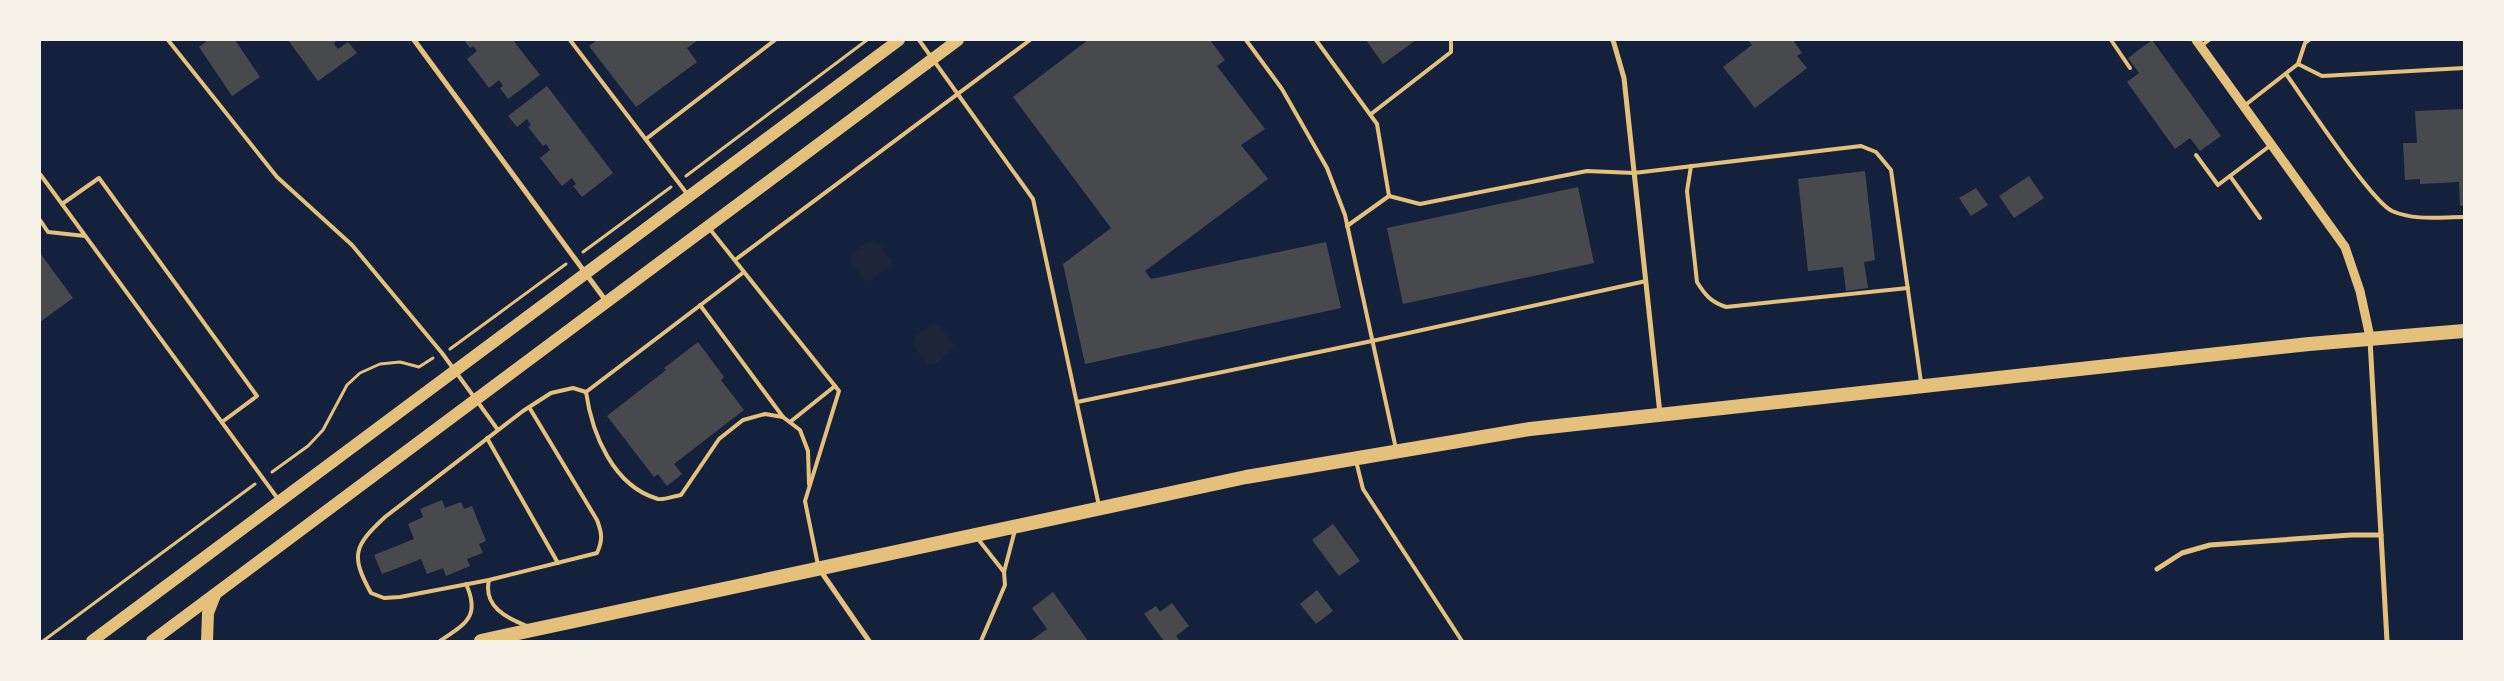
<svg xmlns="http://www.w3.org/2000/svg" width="2504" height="681" font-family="Cabin,sans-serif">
<rect width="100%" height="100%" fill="#14213d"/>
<g fill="#1d2539">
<polygon points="869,241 878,242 891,260 890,266 871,281 865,280 850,261 851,254"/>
<polygon points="932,324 940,326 953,344 952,350 934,365 927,364 913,345 914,337"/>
</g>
<g fill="#48494c">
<polygon points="208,40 235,40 260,77 232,96 199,47"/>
<polygon points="288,40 336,40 334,44 338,49 348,42 357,53 318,81"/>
<polygon points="464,40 513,40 540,75 508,99 500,88 503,86 499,80 489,88 467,59 477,51 473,46 470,48"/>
<polygon points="597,40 698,40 687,48 697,62 636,107 589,46"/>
<polygon points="1088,40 1210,40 1225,60 1217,66 1265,129 1241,145 1268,179 1145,271 1151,279 1326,242 1341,308 1085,364 1063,264 1111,228 1013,97"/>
<polygon points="1366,40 1416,40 1383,64"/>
<polygon points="1748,40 1793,40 1802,53 1797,56 1807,68 1755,108 1723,67 1752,45"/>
<polygon points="2152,40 2221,136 2200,151 2190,138 2175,149 2127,82 2139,73 2128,58"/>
<polygon points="547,86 613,173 582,197 573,186 576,184 572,178 562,186 540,158 550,150 546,144 543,146 528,127 531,125 527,119 517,127 508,116"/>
<polygon points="2464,109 2464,205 2460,206 2459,182 2420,184 2420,179 2405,180 2403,143 2417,143 2415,111"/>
<polygon points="1865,171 1875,260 1864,262 1868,288 1846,291 1843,267 1808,271 1798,179"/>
<polygon points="2029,176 2044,198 2014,218 1999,196"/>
<polygon points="1578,187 1594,263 1403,304 1387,228"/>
<polygon points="1976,188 1988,205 1971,216 1959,198"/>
<polygon points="40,253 73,298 40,322"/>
<polygon points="698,342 724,377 721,380 744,410 674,464 682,474 667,486 658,474 654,477 607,416 666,370 664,368"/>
<polygon points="442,500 445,508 461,502 464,509 472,506 486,541 479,544 483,553 467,559 470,566 446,576 443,568 427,574 421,559 382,574 374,555 414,539 408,524 423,517 420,509"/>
<polygon points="1333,524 1360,561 1339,576 1312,540"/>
<polygon points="1317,590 1333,611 1316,624 1300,604"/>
<polygon points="1053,592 1088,641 1030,641 1047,629 1032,608"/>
<polygon points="1172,603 1189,626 1176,636 1180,641 1164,641 1144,614 1156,606 1160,612"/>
</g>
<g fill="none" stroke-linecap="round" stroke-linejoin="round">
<g stroke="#e5c07b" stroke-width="3">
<polyline points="686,176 867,40"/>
<polyline points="583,252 671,187"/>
<polyline points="450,349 566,264"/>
<polyline points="272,472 308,446 323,430 347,385 360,373 380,364 400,362 419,367 433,358"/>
<polyline points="43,641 255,484"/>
</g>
<g stroke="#e5c07b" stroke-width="4">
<polyline points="168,40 277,177 352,245 442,353 498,430"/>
<polyline points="570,40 688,195"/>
<polyline points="919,40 1033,199 1099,506"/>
<polyline points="1246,40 1282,89 1327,168 1345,215 1396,449"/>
<polyline points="1316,40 1377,124 1389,196"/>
<polyline points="2111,40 2130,68"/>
<polyline points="2201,46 2209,40"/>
<polyline points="2298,64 2305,43 2309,40"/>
<path d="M2286 74C2304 99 2371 201 2392 211 2415 221 2440 217 2464 217"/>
<polyline points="2244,106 2298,64 2322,76 2464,68"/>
<polyline points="1371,114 1451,52 1451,40"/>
<polyline points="646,139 775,40"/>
<polyline points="2196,155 2218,185 2271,145"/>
<path d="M1691 166 1687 191 1697 282C1705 295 1711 302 1726 307L1908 288"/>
<polyline points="40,174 278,499"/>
<polyline points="2230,176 2260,218"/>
<polyline points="62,204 99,178 257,396 222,422"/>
<polyline points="40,220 48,232 85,236"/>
<polyline points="1347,226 1389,196 1420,204 1587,171 1634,173 1861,146 1876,152 1891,170 1921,382"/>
<polyline points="709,228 839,391 805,501 818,565"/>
<polyline points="735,260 1030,40"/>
<polyline points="700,305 783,417"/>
<path d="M586 392C592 434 613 486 658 499 664 500 674 496 681 495L719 439 743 420 765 414 783 417 800 430 808 451 809 484"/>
<polyline points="1077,402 1372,341 1646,281"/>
<path d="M529 407 597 520C602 533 603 540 597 553L489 580 400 597 384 598 371 593C350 555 354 546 385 517L523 411 551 393 573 388 586 392 744 272"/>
<polyline points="790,422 835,386"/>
<polyline points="487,438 558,563"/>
<polyline points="1356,461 1363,489 1462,641"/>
<polyline points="978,539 1004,572"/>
<path d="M489 580C483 606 506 618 527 626"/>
<path d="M440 641C465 624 481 617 466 584"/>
<polyline points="981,641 1005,585 1004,572 1015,530"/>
</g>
<g stroke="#e5c07b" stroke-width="5">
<polyline points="414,40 606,301"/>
<polyline points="1613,40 1624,78 1660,414"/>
<polyline points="2370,340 2387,641"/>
<polyline points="2157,569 2182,553 2210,545 2351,535 2381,535"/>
<polyline points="820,570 869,641"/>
</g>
<polyline stroke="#e5c07b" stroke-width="9" points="2196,40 2345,247 2360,291 2370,337"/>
<g stroke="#e5c07b" stroke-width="12">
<polyline points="92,641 899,40"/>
<polyline points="152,641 958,40"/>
<polyline points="207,641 208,613 215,595"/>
</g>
<polyline stroke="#e5c07b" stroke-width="14" points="481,641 1246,477 1530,429 2309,344 2464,331"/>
</g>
<rect width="2504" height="681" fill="none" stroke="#f6f1e7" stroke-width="82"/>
</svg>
